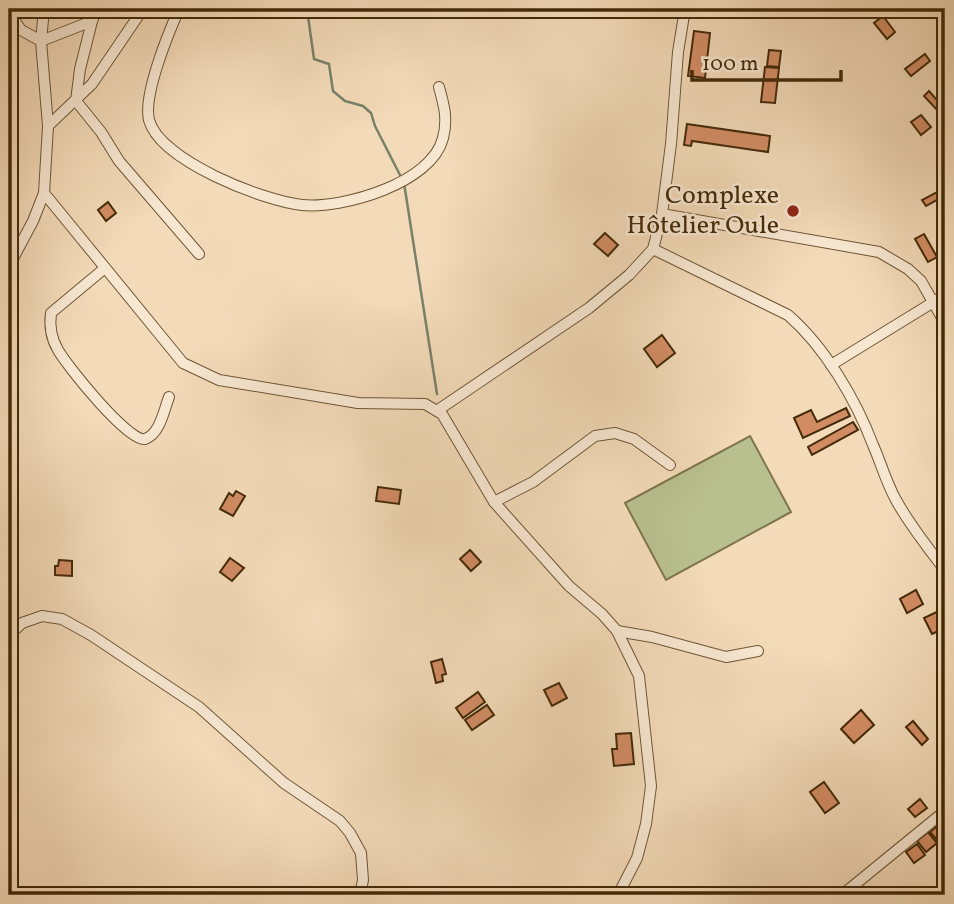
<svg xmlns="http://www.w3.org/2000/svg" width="954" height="904" font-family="Vollkorn,serif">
<rect width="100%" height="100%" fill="#f3dab8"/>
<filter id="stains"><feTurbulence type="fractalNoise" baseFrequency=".00286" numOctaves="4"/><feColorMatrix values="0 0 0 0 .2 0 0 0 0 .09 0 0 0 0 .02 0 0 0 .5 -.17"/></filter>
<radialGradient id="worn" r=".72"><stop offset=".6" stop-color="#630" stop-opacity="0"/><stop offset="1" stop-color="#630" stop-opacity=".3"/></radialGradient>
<polygon fill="#b9c090" stroke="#7e754c" stroke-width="2" points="750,436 791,512 666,580 625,503"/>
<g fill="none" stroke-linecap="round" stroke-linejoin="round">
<g stroke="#78816a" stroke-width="2.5">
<polyline points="307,9 314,59 329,64 333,91 345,101 363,106 371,113 375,126 401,177"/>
<polyline points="404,183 437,394"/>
</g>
</g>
<g fill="#d28c64" stroke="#432a08" stroke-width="2">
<polygon points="883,16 895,32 887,39 874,23"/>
<polygon points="694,31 710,33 705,78 688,76"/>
<polygon points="769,50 781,51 779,67 767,66"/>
<polygon points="925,54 930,61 911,76 905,69"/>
<polygon points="765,67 779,68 775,103 761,102"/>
<polygon points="929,91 943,107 938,111 924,96"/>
<polygon points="921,115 931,127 921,135 911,122"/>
<polygon points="687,124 770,136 768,152 692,141 691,146 684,145"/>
<polygon points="939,191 942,197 926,206 922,200"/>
<polygon points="108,202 116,213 106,221 98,210"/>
<polygon points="605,233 618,245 608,256 594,244"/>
<polygon points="924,234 937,257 928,262 915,239"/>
<polygon points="662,335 675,353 657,367 644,349"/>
<polygon points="846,408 850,416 803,438 794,418 811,410 817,422"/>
<polygon points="853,422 858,430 812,455 808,447"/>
<polygon points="378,487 401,490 399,504 376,501"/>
<polygon points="236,491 245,496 233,516 220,509 229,493 233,496"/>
<polygon points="470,550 481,562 471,571 460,559"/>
<polygon points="230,558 244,568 232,581 220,572"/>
<polygon points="59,560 72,561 72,576 55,575 55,566 58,566"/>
<polygon points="916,590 923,604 907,613 900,599"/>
<polygon points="945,608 945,628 932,634 924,618"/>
<polygon points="442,659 446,674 442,675 443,681 436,683 431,662"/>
<polygon points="559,683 567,698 552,706 544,690"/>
<polygon points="478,692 485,702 463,718 456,708"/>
<polygon points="487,705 494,715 472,730 465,720"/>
<polygon points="861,710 874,725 854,743 841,729"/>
<polygon points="913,721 928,739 922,745 906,727"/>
<polygon points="631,733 634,764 614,766 612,749 617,749 616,734"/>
<polygon points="824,782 839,803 825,813 810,792"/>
<polygon points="920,799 927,808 915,817 908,809"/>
<polygon points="940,824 945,830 945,835 938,841 930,832"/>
<polygon points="928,832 937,843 926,852 917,841"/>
<polygon points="917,844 925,855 914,863 906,852"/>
</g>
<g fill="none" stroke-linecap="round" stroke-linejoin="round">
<defs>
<g id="minor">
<path d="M179 9C168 34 143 95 149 120 160 161 264 201 302 205 343 209 432 183 443 138 448 119 444 105 439 87"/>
<polyline points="9,12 21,30 41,41 92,21 97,9"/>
<polyline points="92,21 80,69 76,101 101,132 119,161 199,254"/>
<polyline points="48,126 92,84 143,9"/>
<polyline points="44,193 183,363 219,380 358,403 425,404 442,414 494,502 569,586 602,614 617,631 639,676 651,786 646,824 637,858 618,895"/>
<polyline points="662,214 879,252 908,269 921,281 945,323"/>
<path d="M653 249 788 315C825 347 856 400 873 445 881 463 886 482 896 500 909 524 928 548 945 570"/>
<polyline points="9,266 33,221 44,193 48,126 41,41 44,9"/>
<path d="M105 268 51 313C49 327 51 338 58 350 67 366 129 443 145 439 160 434 164 410 169 397"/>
<polyline points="831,365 945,295"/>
<polyline points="438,410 589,308 629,275 653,249 662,214 671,144 678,52 685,9"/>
<polyline points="494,502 533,482 595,436 615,433 634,439 670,465"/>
<polyline points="617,631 652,637 726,657 758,651"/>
<polyline points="9,635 22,623 42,616 62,619 91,635 199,707 284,783 340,821 350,833 361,853 363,880 360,895"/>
<polyline points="9,892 11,895"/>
<polyline points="842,895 945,811"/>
</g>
</defs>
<use href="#minor" stroke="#6f5634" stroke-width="12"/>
<use href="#minor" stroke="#f7e7d1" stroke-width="10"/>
</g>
<circle fill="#8f2418" stroke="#f7e7d1" stroke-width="2.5" cx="793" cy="211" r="7"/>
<g text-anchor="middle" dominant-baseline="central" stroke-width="5" stroke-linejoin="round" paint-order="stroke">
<g font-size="26" fill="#432a08" stroke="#f7e7d1" text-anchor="end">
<text x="779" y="196">Complexe<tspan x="779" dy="30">Hôtelier Oule</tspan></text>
</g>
</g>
<rect width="954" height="904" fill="none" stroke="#f3dab8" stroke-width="35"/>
<rect x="10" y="10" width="933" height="883" fill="none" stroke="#432a08" stroke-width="3.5"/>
<rect x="18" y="18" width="919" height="869" fill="none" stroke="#432a08" stroke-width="2"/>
<path d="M692 70v10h149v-10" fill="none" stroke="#432a08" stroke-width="3.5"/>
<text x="702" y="70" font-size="21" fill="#432a08" stroke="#f7e7d1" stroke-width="5" paint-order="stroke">100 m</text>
<rect width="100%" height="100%" filter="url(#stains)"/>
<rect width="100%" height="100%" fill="url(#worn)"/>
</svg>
